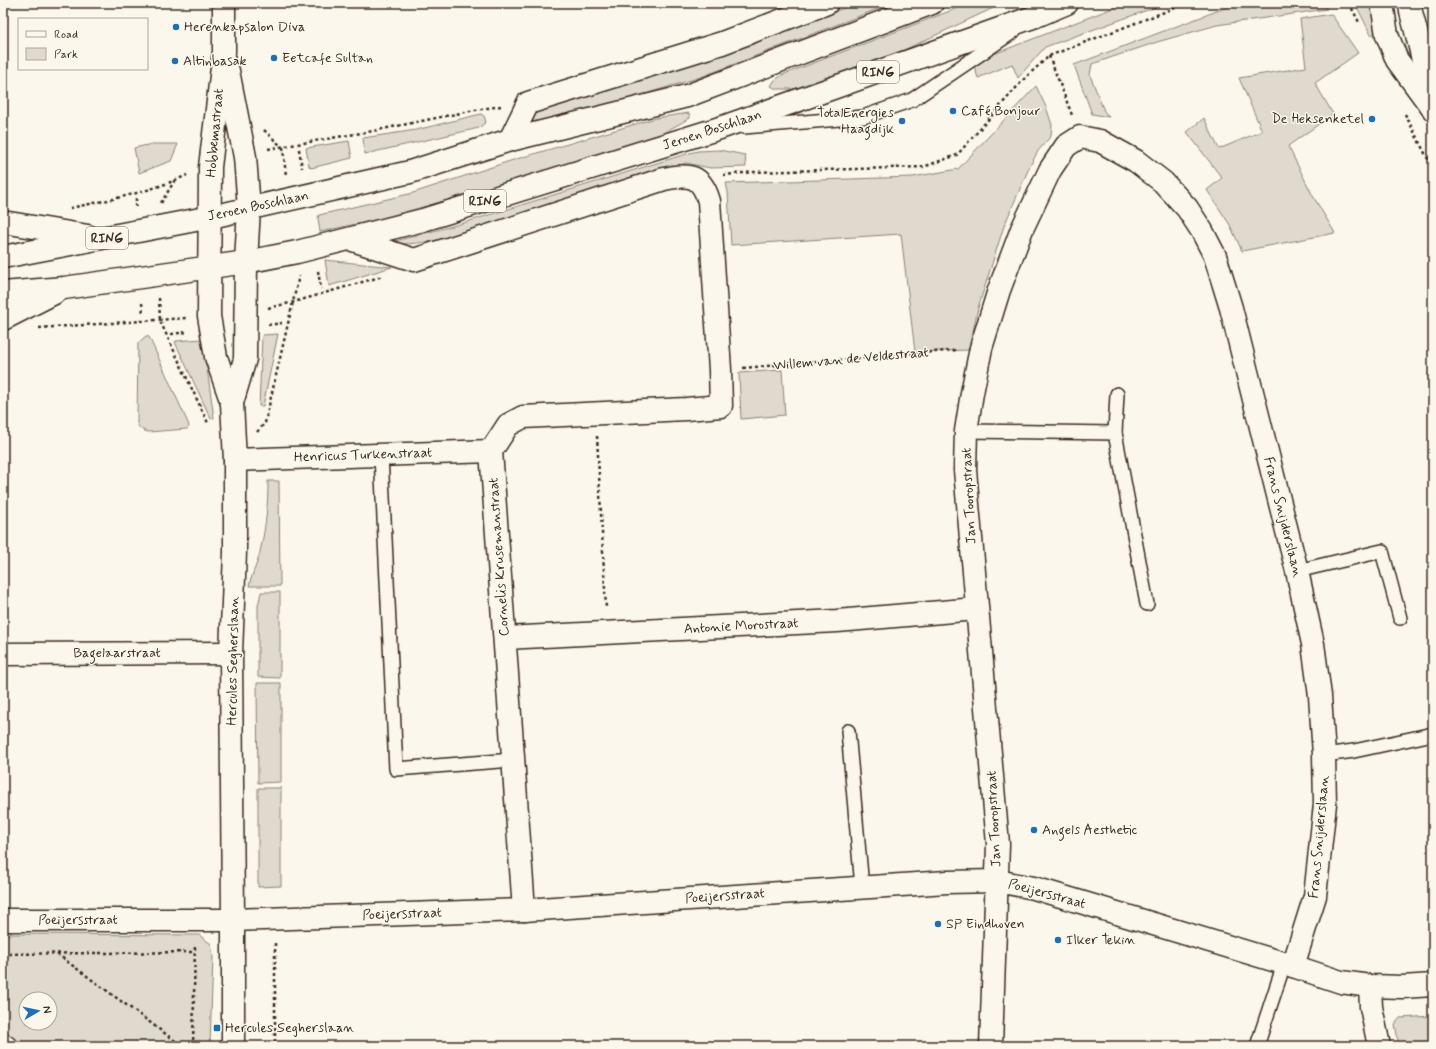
<svg xmlns="http://www.w3.org/2000/svg" width="1436" height="1049" font-family="Mynerve,sans-serif">
<rect width="100%" height="100%" fill="#fbf7ec"/>
<filter id="ink" filterUnits="userSpaceOnUse"><feTurbulence type="fractalNoise" baseFrequency=".025" numOctaves="2"/><feDisplacementMap in="SourceGraphic" scale="8" xChannelSelector="R" yChannelSelector="G"/><feConvolveMatrix kernelMatrix="1 2 1 2 8 2 1 2 1" color-interpolation-filters="sRGB"/></filter>
<g filter="url(#ink)">
<g fill="#dfd9ce" stroke="#8d8276" fill-rule="evenodd">
<polygon points="858,3 893,3 701,77 602,107 529,126 532,112 614,88 700,61"/>
<polygon points="971,3 1004,3 887,58 800,89 776,89 771,86 774,81 782,75"/>
<polygon points="1126,3 1167,3 1045,47 1018,78 1012,64 978,78 974,66 981,59"/>
<polygon points="1238,3 1323,3 1327,9 1217,25 1157,42 1092,64 1090,75 1104,111 1109,117 1092,114 1074,65"/>
<polygon points="1355,3 1373,3 1377,32 1371,35"/>
<polygon points="1331,14 1358,53 1315,83 1333,114 1288,146 1313,196 1335,233 1242,251 1230,225 1207,190 1222,178 1187,132 1204,118 1219,149 1262,131 1239,78 1306,67 1300,19"/>
<polygon points="1036,86 1046,107 1052,125 1051,136 1038,151 1029,168 1004,226 978,308 969,350 915,352 901,234 731,245 728,192 726,183 913,177 958,169"/>
<polygon points="689,113 690,118 661,134 479,192 378,219 320,232 318,218 319,215 413,193 510,161 656,118"/>
<polygon points="481,114 484,116 486,122 479,128 365,154 363,138 416,130"/>
<polygon points="349,141 352,158 311,168 309,166 306,148"/>
<polygon points="152,144 178,144 171,161 139,173 134,148"/>
<path d="M719 150 745 155 746 167 710 168 686 163 448 238C431 242 414 244 397 244L395 241 460 224 686 154 698 151Z"/>
<polygon points="325,260 392,267 329,286"/>
<polygon points="278,334 263,406 259,406 262,337 263,335"/>
<path d="M146 336 149 337 150 339 188 423 189 427 187 429 148 432C142 430 139 429 137 423L138 343Z"/>
<polygon points="202,339 203,340 214,418 211,419 175,342 176,341"/>
<polygon points="782,370 785,415 741,419 739,373"/>
<path d="M268 481H279L280 586H249C252 573 259 561 261 547 266 525 268 504 268 481Z"/>
<polygon points="261,592 280,592 280,678 258,677 258,606"/>
<polygon points="257,683 281,683 281,782 258,783"/>
<polygon points="258,788 281,788 281,886 258,887"/>
<path d="M3 934 199 935 211 944 213 956 210 1046H3ZM26 999H50V1023H26Z"/>
<polygon points="1433,1016 1433,1046 1399,1046 1395,1024 1400,1018"/>
</g>
<g fill="none" stroke-linecap="round" stroke-linejoin="round">
<defs>
<g id="lane">
<polyline points="744,127 863,117 912,100 1014,31"/>
<polyline points="1117,394 1115,433 1147,604"/>
<polyline points="966,431 1115,433"/>
<polyline points="381,455 396,769 513,760"/>
<polyline points="1297,571 1382,551 1400,618"/>
<polyline points="848,731 862,887"/>
<polyline points="1324,755 1354,751 1433,734"/>
<polyline points="3,1039 12,1046"/>
<polyline points="1257,1046 1284,964"/>
</g>
<g id="street">
<polyline points="510,140 528,103 722,43 827,3"/>
<path d="M350 239 414 260 664 179C689 174 701 174 709 201L720 370 721 406 686 409 523 417 508 425 491 451 524 910"/>
<polyline points="235,460 491,451"/>
<polyline points="505,638 837,621 976,609"/>
<polyline points="3,654 231,653"/>
<polyline points="3,920 233,920 524,910 947,882 997,881 1034,888 1293,966 1341,982 1370,986 1402,987 1433,985"/>
<polyline points="1370,986 1371,1007 1379,1046"/>
<polyline points="991,1046 998,844 965,470 966,431 972,393 981,348 999,290 1022,229 1050,170 1066,146 1080,137 1100,141 1136,161 1163,182 1187,208 1202,231 1215,256 1231,308 1297,571 1313,644 1320,696 1324,755 1325,804 1315,896 1293,966"/>
</g>
<g id="secondary">
<polyline points="224,3 224,51 210,167 209,316 216,357 232,403 235,460 235,552 231,653 233,920 233,1046"/>
<polyline points="1382,3 1387,35 1397,60 1433,109"/>
<polyline points="1410,3 1411,12 1420,47 1432,102"/>
<polyline points="228,71 245,157 249,208 246,262 245,359 232,403"/>
</g>
<g id="primary">
<polyline points="3,222 88,236"/>
<polyline points="3,257 211,217 410,172 510,140 687,96 932,3"/>
<polyline points="3,293 64,288 246,262 297,252 423,220 720,128 1036,16 1067,3"/>
<polyline points="3,319 54,293"/>
</g>
</defs>
<use href="#lane" stroke="#3b2a1e" stroke-width="16"/>
<use href="#street" stroke="#3b2a1e" stroke-width="25"/>
<use href="#secondary" stroke="#3b2a1e" stroke-width="25"/>
<use href="#primary" stroke="#3b2a1e" stroke-width="25"/>
<g stroke="#3b2a1e" stroke-width="2.5" stroke-dasharray="3 3" stroke-linecap="butt">
<polyline points="1349,3 1360,24"/>
<polyline points="1049,56 1072,115"/>
<polyline points="1405,114 1433,169"/>
<polyline points="264,130 282,147"/>
<polyline points="283,147 286,176"/>
<polyline points="268,149 373,131 475,110 501,106"/>
<polyline points="299,149 302,168"/>
<polyline points="723,175 754,172 923,167 957,155 1024,79 1049,56 1188,3"/>
<polyline points="136,198 136,208"/>
<polyline points="161,203 175,180"/>
<path d="M70 208C109 200 151 192 187 175"/>
<polyline points="318,271 321,289"/>
<polyline points="159,298 160,321 208,423"/>
<polyline points="142,303 143,314"/>
<polyline points="268,308 294,302 383,276"/>
<polyline points="268,325 282,323"/>
<polyline points="39,328 186,318"/>
<polyline points="171,334 188,332"/>
<polyline points="743,368 957,350"/>
<polyline points="257,432 265,423 299,276"/>
<polyline points="597,436 606,609"/>
<polyline points="275,943 275,1046"/>
<polyline points="3,954 195,952"/>
<polyline points="57,954 182,1046"/>
<polyline points="193,1046 195,944"/>
</g>
<use href="#lane" stroke="#fbf7ec" stroke-width="13"/>
<use href="#street" stroke="#fbf7ec" stroke-width="22"/>
<use href="#secondary" stroke="#fbf7ec" stroke-width="22"/>
<use href="#primary" stroke="#fbf7ec" stroke-width="22"/>
</g>
</g>
<g fill="#1f6fb2" stroke="#fbf7ec" stroke-width="1.5">
<circle cx="176" cy="27" r="4"/>
<circle cx="274" cy="58" r="4"/>
<circle cx="175" cy="61" r="4"/>
<circle cx="953" cy="111" r="4"/>
<circle cx="1372" cy="119" r="4"/>
<circle cx="902" cy="121" r="4"/>
<circle cx="1034" cy="830" r="4"/>
<circle cx="938" cy="924" r="4"/>
<circle cx="1058" cy="940" r="4"/>
<rect x="213" y="1024" width="8" height="8" rx="2"/>
</g>
<g text-anchor="middle" dominant-baseline="central" stroke-width="3" stroke-linejoin="round" paint-order="stroke">
<g fill="#fbf7ec" stroke="#75685c" stroke-width="1">
<rect x="857" y="61" width="42" height="22" rx="3"/>
<rect x="464" y="190" width="42" height="22" rx="3"/>
<rect x="86" y="227" width="42" height="22" rx="3"/>
</g>
<g font-size="13" font-weight="bold" fill="#3b2a1e">
<text x="878" y="72">RING</text>
<text x="485" y="201">RING</text>
<text x="107" y="238">RING</text>
</g>
<g font-size="14" fill="#3b2a1e" stroke="#fbf7ec" text-anchor="start">
<text x="184" y="27">Herenkapsalon Diva</text>
<text x="282" y="58">Eetcafe Sultan</text>
<text x="183" y="61">Altinbasak</text>
<text x="961" y="111">Café Bonjour</text>
<text x="894" y="113" text-anchor="end">TotalEnergies<tspan x="894" dy="16">Haagdijk</tspan></text>
<text x="1364" y="119" text-anchor="end">De Heksenketel</text>
<text x="1042" y="830">Angels Aesthetic</text>
<text x="946" y="924">SP Eindhoven</text>
<text x="1066" y="940">Ilker Tekin</text>
<text x="225" y="1028">Hercules Segherslaan</text>
</g>
<g font-size="14" fill="#3b2a1e" stroke="#fbf7ec">
<text transform="translate(712 130) rotate(-18)">Jeroen Boschlaan</text>
<text transform="translate(215 133) rotate(-85)">Hobbemastraat</text>
<text transform="translate(258 206) rotate(-12)">Jeroen Boschlaan</text>
<text transform="translate(851 359) rotate(-5)">Willem van de Veldestraat</text>
<text transform="translate(363 455) rotate(-2)">Henricus Turkenstraat</text>
<text transform="translate(969 496) rotate(-93)">Jan Tooropstraat</text>
<text transform="translate(1283 517) rotate(76)">Frans Snijderslaan</text>
<text transform="translate(499 557) rotate(-94)">Cornelis Krusemanstraat</text>
<text transform="translate(741 626) rotate(-3)">Antonie Morostraat</text>
<text x="117" y="653">Bagelaarstraat</text>
<text transform="translate(233 661) rotate(-89)">Hercules Segherslaan</text>
<text transform="translate(994 819) rotate(-93)">Jan Tooropstraat</text>
<text transform="translate(1319 837) rotate(-85)">Frans Snijderslaan</text>
<text transform="translate(1047 894) rotate(15)">Poeijersstraat</text>
<text transform="translate(725 896) rotate(-4)">Poeijersstraat</text>
<text transform="translate(402 914) rotate(-2)">Poeijersstraat</text>
<text x="78" y="920">Poeijersstraat</text>
</g>
</g>
<rect width="1436" height="1049" fill="none" stroke="#fbf7ec" stroke-width="16"/>
<rect x="8" y="8" width="1420" height="1033" fill="none" stroke="#3b2a1e" stroke-width="1.5" filter="url(#ink)"/>
<rect x="18" y="18" width="130" height="52" fill="#fbf7ec" stroke="#aea59a"/>
<rect x="26" y="31" width="20" height="6" fill="#fbf7ec" stroke="#aea59a"/>
<text x="54" y="38" font-size="12" fill="#3b2a1e">Road</text>
<rect x="26" y="48" width="20" height="12" fill="#dfd9ce" stroke="#aea59a"/>
<text x="54" y="58" font-size="12" fill="#3b2a1e">Park</text>
<g transform="translate(38 1011) rotate(81)"><circle r="19" fill="#fbf7ec" stroke="#aea59a"/>
<path d="M0-3L7 15L0 10L-7 15Z" fill="#1f6fb2"/>
<text y="-6" font-size="11" font-weight="bold" text-anchor="middle" fill="#3b2a1e">N</text>
</g>
</svg>
